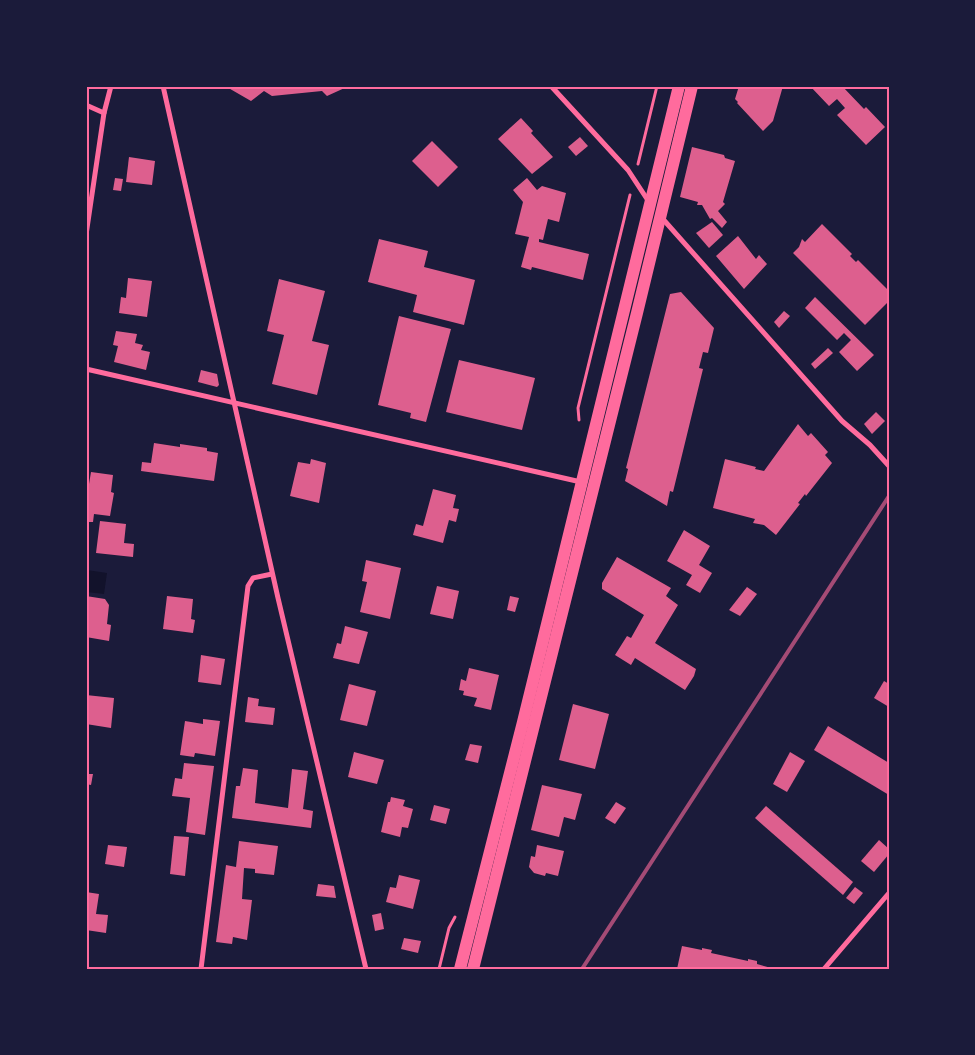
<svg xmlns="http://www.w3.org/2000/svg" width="975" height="1055" font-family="Manrope,sans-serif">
<rect width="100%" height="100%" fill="#1b1b3a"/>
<polygon fill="#12122b" points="87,570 107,573 104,594 86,592"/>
<g fill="#dd5f8e">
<polygon points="225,86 349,86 327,96 322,91 272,96 264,91 251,101"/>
<polygon points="739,86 783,86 773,121 763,131 737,103 738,102 735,99"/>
<polygon points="810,86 842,86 864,109 866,107 885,127 866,145 837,115 845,108 837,99 829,106"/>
<polygon points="521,118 533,131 531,133 553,157 532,174 498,139"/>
<polygon points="580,137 588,146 576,156 568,147"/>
<polygon points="432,141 458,167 438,187 412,161"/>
<polygon points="692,147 724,155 725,158 735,161 723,202 725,204 718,211 727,222 722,228 712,218 710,219 702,205 697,205 698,202 680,197"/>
<polygon points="129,157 155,161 152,185 126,182"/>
<polygon points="115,178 123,179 121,191 113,190"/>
<polygon points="527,178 537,190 542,186 566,193 559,222 548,219 543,240 539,239 539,242 589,254 583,280 532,267 531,270 521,267 529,237 515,234 523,202 513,190"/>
<polygon points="712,222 723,235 709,248 696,233"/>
<polygon points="822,224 852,254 850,256 856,262 858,260 889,291 889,301 865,325 793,253 799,247 802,239 805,242"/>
<polygon points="738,236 756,259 759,255 767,264 744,289 716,256"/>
<polygon points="379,239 428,251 424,267 475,280 464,325 413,312 417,295 368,282"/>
<polygon points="128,278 152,281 147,317 119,313 121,297 126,298"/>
<polygon points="279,279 325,291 312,341 329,345 317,395 272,384 284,335 267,331"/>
<polygon points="681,292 714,328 708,353 703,352 699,368 703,369 673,492 670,491 667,506 625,481 628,469 626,468 670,294"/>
<polygon points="815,297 874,355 857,371 839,352 851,340 844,333 837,340 805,308"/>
<polygon points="784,311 790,316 779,328 774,322"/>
<polygon points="399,316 451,329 426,422 410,418 411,413 378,405"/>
<polygon points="116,331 137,334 135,343 143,345 141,350 150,352 146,370 114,362 118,346 113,345"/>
<polygon points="828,348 833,353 815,369 811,364"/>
<polygon points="459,360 535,378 522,430 446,412"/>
<polygon points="201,370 217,374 219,385 217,387 198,382"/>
<polygon points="876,412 885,421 872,434 864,424"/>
<polygon points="798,424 808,436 811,433 828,452 825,455 832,463 806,496 805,494 798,503 800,504 776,535 764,525 753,523 755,519 713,508 725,459 756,467 755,469 764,471"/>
<polygon points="154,443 180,447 180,444 207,448 207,451 218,453 214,481 141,471 142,462 151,463"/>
<polygon points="311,459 326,463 319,503 290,496 298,462 310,464"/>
<polygon points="91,472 113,475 111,492 114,493 110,516 94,514 93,522 86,522 86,502"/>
<polygon points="433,489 456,495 453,508 459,509 456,522 449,520 443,543 413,535 416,524 423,526"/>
<polygon points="100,521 126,524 124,543 134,544 133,557 96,553"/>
<polygon points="684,530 710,546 699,565 712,573 700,593 686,585 692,575 667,561"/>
<polygon points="617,557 671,588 666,596 678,605 655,643 696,669 694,676 685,690 635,658 631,665 615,655 627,636 631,638 644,615 602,589 602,583"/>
<polygon points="366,560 401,568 390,619 360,612 367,582 362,581"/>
<polygon points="437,586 459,591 453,619 430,614"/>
<polygon points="747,587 757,594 740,616 729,610"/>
<polygon points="86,596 105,599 109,605 107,624 111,625 109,641 86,637"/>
<polygon points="167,596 193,599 191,619 195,620 193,633 163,629"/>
<polygon points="510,596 519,598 515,612 507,610"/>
<polygon points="345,626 368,632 359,664 333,658 337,643 341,644"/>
<polygon points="201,655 225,659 221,685 198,682"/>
<polygon points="469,668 499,675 491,710 474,706 477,698 463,695 464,691 459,690 461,679 466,681"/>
<polygon points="884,681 889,684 889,707 874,698"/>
<polygon points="349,684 376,691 367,726 340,720"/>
<polygon points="86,695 114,698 111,728 86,724"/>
<polygon points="248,697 259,699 258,706 275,708 273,725 245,722"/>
<polygon points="573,704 609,714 595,769 559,760"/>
<polygon points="203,719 220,721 215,756 195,753 194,757 180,755 185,721 203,724"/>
<polygon points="828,726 889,763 889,795 814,750"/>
<polygon points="470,744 482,746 478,763 465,760"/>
<polygon points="354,752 384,760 377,784 348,777"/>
<polygon points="790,752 805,761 787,792 773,784"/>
<polygon points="184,763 214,766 205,835 186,832 190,798 172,796 175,778 182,779"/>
<polygon points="243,768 258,770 255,803 288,808 292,769 308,771 303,809 313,811 311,828 232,818 236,786 240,786"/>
<polygon points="86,774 93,774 91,785 86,784"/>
<polygon points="542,785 582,794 575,820 564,817 559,837 531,830"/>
<polygon points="391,797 405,800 403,806 413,809 408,828 402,827 400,837 381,832 388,802 390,802"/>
<polygon points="616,802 626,808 615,824 605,818"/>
<polygon points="434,805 450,809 446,824 430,820"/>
<polygon points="766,806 853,882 843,895 755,818"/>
<polygon points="174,836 189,837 185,876 170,874"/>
<polygon points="879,840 889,849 889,854 874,872 861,861"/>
<polygon points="239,841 278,846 274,875 255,873 255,869 244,868 242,899 252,900 247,940 233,937 232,944 216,942 226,865 236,867"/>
<polygon points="108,845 127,847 124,867 105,864"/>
<polygon points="537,845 564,851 558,876 546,873 545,876 534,873 529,867 531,856 535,857"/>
<polygon points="399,875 420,880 413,909 386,902 390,887 396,888"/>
<polygon points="318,884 334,886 336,898 316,896"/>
<polygon points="855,887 863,893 854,904 846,898"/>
<polygon points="86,892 99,894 96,914 108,915 106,933 86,930"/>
<polygon points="381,913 384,929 375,931 372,915"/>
<polygon points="404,938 421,941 418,953 401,949"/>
<polygon points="682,946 702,950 702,948 712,950 711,953 748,961 748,959 757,961 757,964 775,969 677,969"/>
</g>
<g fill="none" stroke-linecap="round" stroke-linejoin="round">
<g stroke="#ff6b9d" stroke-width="3">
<polyline points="638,164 657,86"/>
<polyline points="579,420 578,408 630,195"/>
<polyline points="439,969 449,928 455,917"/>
</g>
<g stroke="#ff6b9d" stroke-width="5">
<polyline points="163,86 278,598 366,969"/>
<polyline points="551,86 628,170 649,202"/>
<polyline points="86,105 104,113"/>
<polyline points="662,218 842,421 870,445 889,466"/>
<polyline points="86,235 104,113 111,86"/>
<polyline points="86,369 581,482"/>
<polyline points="201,969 248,586 253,578 272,574"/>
<polyline points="824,969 889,893"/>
</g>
<g stroke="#ff6b9d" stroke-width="12">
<polyline points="460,969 523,722 679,86"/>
<polyline points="473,969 637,313 692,86"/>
</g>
<polyline stroke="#a44b75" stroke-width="4" points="582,969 889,496"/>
</g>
<rect width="975" height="1055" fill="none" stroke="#1b1b3a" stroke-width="175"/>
<rect x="88" y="88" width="800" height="880" fill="none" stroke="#ff6b9d" stroke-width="2"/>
</svg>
